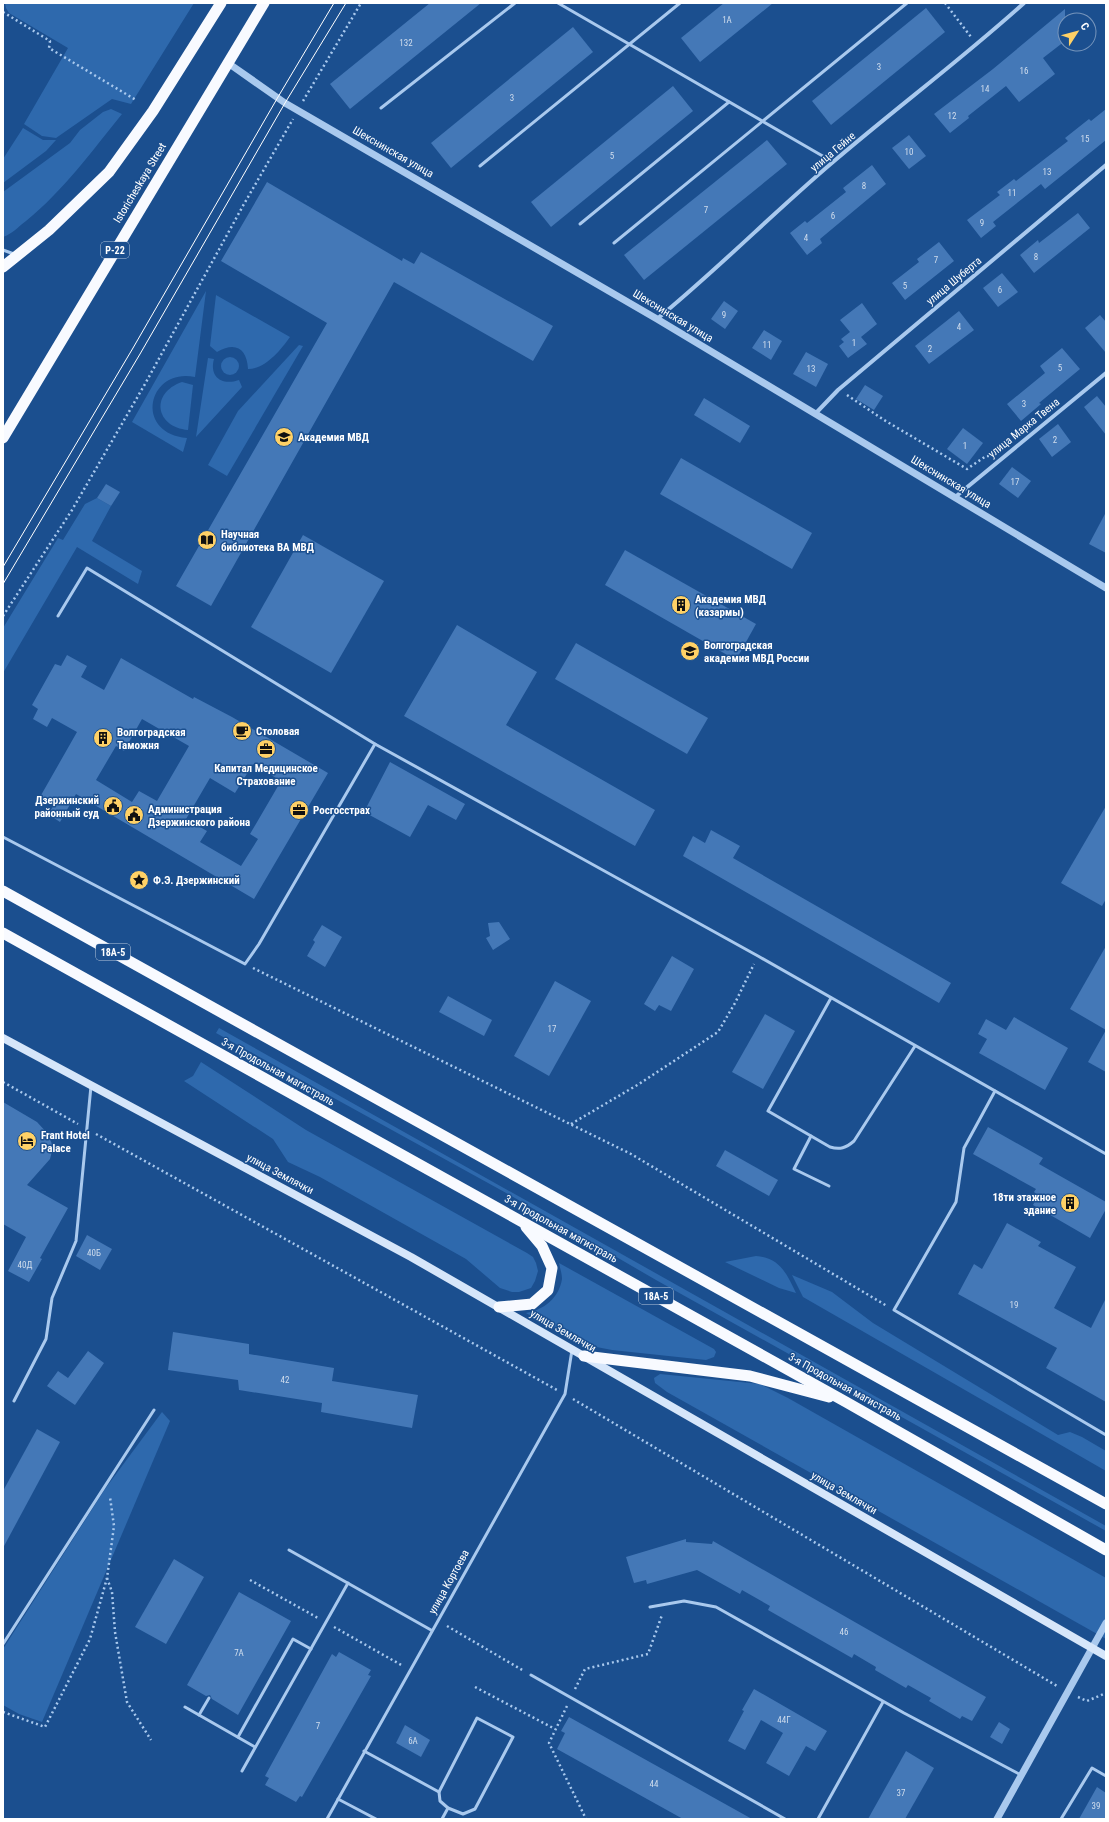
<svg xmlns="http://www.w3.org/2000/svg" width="1109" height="1822" font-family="'Roboto Condensed',sans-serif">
<rect width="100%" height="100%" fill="#1b4f8f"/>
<g fill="#2e69ad">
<polygon points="5,3 194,3 131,104 112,99 56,138 42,136 24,124 68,48 9,13 6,8"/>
<path d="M111 109 122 114C92 151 63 191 26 221 18 227 12 234 3 237V192L70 143 80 130 103 112Z"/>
<polygon points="23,128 43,140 56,140 46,151 3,183 3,159"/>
<path d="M206 291 195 377C148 367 133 433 187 438L183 452 132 422Z"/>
<path d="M216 295 290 337C280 351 265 369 248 369 247 349 236 341 217 352L210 346Z"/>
<polygon points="299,345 303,346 227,476 208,465 238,411"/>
<circle cx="230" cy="366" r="9"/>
<path d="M208 358 214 359C209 377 222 386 239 380L242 387 196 437Z"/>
<path d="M182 382 193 385 188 430C155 427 150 393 182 382Z"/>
<polygon points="97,498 111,506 92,541 142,571 138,584 77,547 3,673 3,628 58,538 63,540 85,504"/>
<polygon points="219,1028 1106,1526 1106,1531 656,1280 508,1194 216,1033"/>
<polygon points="201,1062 306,1130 527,1253 533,1257 536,1263 538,1271 535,1281 531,1288 519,1292 512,1292 500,1288 466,1259 320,1177 288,1162 273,1139 184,1081 193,1076"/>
<path d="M756 1256C780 1258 787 1274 796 1293L779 1288 725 1262Z"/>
<path d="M559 1263 714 1349 716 1352 714 1357 706 1360 612 1350 581 1344 526 1313C544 1310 559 1298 562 1279 562 1274 560 1268 559 1263Z"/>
<polygon points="792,1275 832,1292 873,1323 1058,1435 1070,1432 1082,1437 1106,1451 1106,1471 803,1297"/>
<polygon points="660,1374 760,1384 788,1398 1106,1578 1106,1639 667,1392 655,1383 654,1378"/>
<polygon points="162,1412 170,1421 42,1722 19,1714 3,1705 3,1649 105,1489"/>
</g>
<g fill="#4478b7" fill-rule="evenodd">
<polygon points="430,3 481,3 350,109 330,84"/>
<polygon points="724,3 773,3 700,62 681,38"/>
<polygon points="926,8 945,32 831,125 812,101"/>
<polygon points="1065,9 1065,41 1043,58 1055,74 1019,102 1006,86 968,116 969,118 950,133 934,114 993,69"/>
<polygon points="573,27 593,52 451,168 431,143"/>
<polygon points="673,86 693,111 551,227 531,202"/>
<polygon points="1106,109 1106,140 1045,189 1041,184 993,222 996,226 981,238 967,220 1000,195 997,192 1014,179 1016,181 1068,141 1065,138 1089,119 1091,121"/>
<polygon points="909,135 926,156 909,169 892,148"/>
<polygon points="767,140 787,164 644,280 624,255"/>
<polygon points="872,165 886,184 820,239 822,243 807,255 790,233 805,221 807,223 846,192 843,188"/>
<polygon points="267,182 402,261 403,258 414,264 421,252 553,326 533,361 394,282 211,606 176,586 327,323 221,261"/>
<polygon points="1078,213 1090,228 1034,273 1020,255 1038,240 1039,243"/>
<polygon points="939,242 954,261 905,300 892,283 919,262 917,259"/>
<polygon points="1002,273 1018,292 998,307 983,288"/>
<polygon points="724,301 738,311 725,329 711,319"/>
<polygon points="862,303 877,324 861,337 867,344 848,358 839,346 844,342 841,339 850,332 840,320"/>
<polygon points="959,311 974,330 929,364 915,346"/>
<polygon points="1100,315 1106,322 1106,353 1085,328"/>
<polygon points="764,330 782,341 771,360 752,348"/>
<polygon points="1062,348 1080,369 1039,403 1041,404 1021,421 1007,404 1045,373 1040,366"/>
<polygon points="806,352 828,364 816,387 793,374"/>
<polygon points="865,385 883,396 874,410 856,399"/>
<polygon points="1097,396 1106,407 1106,435 1084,407"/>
<polygon points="704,398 750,426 740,443 694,415"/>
<polygon points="1058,424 1071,442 1052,457 1039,439"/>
<polygon points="963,428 983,443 967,464 947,449"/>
<polygon points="681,458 812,533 792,569 660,494"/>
<polygon points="1012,467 1031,481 1018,498 999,484"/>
<polygon points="106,484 120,492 111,506 97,498"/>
<polygon points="1106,512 1106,553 1089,544"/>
<polygon points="303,535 384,581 331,673 251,627"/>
<polygon points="625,550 756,624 736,660 605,585"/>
<polygon points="457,625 537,672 506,725 655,810 635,846 404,716"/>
<polygon points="576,643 708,718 687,754 555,679"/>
<path d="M67 655 87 666 81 677 104 690 121 658 193 699 194 697 232 717 328 773 254 899 76 794 60 822 48 814 54 805 40 797 77 732 52 718 47 727 33 719 38 709 32 705 55 664 61 666ZM142 719 189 746 157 801 139 791 132 802 96 780 116 746 124 751ZM253 764 281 781 250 834 258 839 241 866 200 842 207 831 186 819 210 778 235 793Z"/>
<polygon points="390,762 465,804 456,820 428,805 410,837 364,812"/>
<polygon points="1106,806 1106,899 1102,906 1061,883"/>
<polygon points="711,830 740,846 733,858 951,983 939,1003 683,856 693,836 705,843"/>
<polygon points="499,922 510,939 493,950 486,938 490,936 488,923"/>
<polygon points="322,925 342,937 325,967 307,956 315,942 313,940"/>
<polygon points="1106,946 1106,1030 1070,1009"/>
<polygon points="672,956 694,969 671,1011 659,1005 655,1011 644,1004"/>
<polygon points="555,981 591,1001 549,1076 514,1056"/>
<polygon points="448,996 492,1020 484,1036 439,1012"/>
<polygon points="765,1014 795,1031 763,1089 732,1072"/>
<polygon points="1014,1017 1068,1048 1045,1090 979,1053 987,1039 978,1034 986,1019 1006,1030"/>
<polygon points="1106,1030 1106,1072 1088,1062"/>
<polygon points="3,1102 37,1122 48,1134 53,1147 50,1159 27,1185 68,1208 40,1258 42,1259 29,1282 8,1271 26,1237 3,1224"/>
<polygon points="988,1127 1043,1158 1039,1164 1106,1202 1106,1209 1090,1238 1033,1205 1038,1195 1034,1192 1036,1189 973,1154"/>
<polygon points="725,1150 778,1180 769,1196 716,1166"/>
<polygon points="1007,1223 1041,1242 1038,1246 1076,1267 1054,1308 1091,1328 1106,1298 1106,1402 1046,1368 1057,1348 958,1294 974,1264 982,1269"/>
<polygon points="87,1235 112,1249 100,1270 76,1256"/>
<polygon points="173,1332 249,1344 249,1354 334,1368 332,1381 418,1395 412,1428 321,1412 322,1403 239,1390 238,1380 168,1370"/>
<polygon points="88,1351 104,1363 75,1405 47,1386 58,1371 68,1378"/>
<polygon points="37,1429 60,1442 3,1548 3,1491"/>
<polygon points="686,1539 686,1542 712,1544 713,1541 986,1697 972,1721 962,1716 960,1719 929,1701 931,1698 908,1685 906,1688 875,1670 876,1667 854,1654 852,1658 768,1610 770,1606 742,1590 740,1594 697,1570 647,1584 646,1580 634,1583 626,1557"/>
<polygon points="174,1559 204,1577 166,1644 135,1627"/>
<polygon points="239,1592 291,1621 238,1715 212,1699 210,1695 206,1696 187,1685"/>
<polygon points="339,1652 371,1670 368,1675 371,1676 302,1797 300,1796 296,1802 265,1785 269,1778 265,1776 332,1654 336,1657"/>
<polygon points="754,1689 827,1731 815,1751 806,1746 789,1776 766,1763 783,1733 761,1720 745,1750 728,1741 744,1711 742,1710"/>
<polygon points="569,1717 752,1819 683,1819 557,1749 565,1733 561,1731"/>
<polygon points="999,1722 1010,1729 1002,1744 990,1737"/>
<polygon points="405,1725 430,1740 421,1757 396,1743"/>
<polygon points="906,1751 934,1768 905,1819 868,1819"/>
<polygon points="1097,1787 1106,1793 1106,1819 1079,1819"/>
</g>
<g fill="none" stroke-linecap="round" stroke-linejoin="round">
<g stroke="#a9c9ee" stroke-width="2.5" stroke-dasharray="2 3" stroke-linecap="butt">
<polyline points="945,3 971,37"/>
<polyline points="3,12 50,41 49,48 136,100"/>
<polyline points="303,101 361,3"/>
<polyline points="847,395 884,420 967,469 986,456 989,456"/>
<polyline points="3,616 72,510 145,384 244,204 293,119"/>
<polyline points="253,968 631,1154 887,1306"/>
<polyline points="3,1082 78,1124"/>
<polyline points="571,1124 639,1084 718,1032 735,1003 754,964"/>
<polyline points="96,1134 557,1390"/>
<polyline points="573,1399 1057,1686"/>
<polyline points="107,1578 112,1592 115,1632 127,1702 151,1740"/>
<polyline points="250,1580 318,1618"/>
<polyline points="447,1626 524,1671"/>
<polyline points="334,1627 403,1666"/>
<polyline points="475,1687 555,1729"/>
<polyline points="575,1689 585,1669 648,1654 662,1615"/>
<polyline points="1078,1697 1087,1701 1106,1693"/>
<polyline points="567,1706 549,1743 586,1819"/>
<polyline points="3,1712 45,1727 90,1639 107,1578 114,1526 110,1497"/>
</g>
<g stroke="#a9c9ee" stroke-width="3">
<polyline points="558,3 833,162"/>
<polyline points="381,108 515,3"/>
<polyline points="480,166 680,3"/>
<polyline points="580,224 729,102"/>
<polyline points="614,243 907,3"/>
<polyline points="3,250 14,254"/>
<polyline points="58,616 87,568 375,744 758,956 1106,1154"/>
<polyline points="3,837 245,964 259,944 375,744"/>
<path d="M831 998 768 1111 830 1147C840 1150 846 1148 854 1141L915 1046"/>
<polyline points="995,1091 964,1148 956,1202 894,1310 1106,1435"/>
<polyline points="811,1136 794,1169 829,1186"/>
<polyline points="14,1401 46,1339 52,1298 76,1241 91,1086"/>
<polyline points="289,1550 431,1630"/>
<polyline points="650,1607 684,1601 716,1607 904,1713 1021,1775"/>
<polyline points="3,1644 154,1410"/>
<polyline points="531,1675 785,1819"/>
<polyline points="185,1707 255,1747"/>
<polyline points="199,1715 209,1698"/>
<polygon points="477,1718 513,1737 475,1809 463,1814 448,1808 440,1801 439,1792"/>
<polyline points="238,1737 293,1639 311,1649"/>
<polyline points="364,1751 439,1792"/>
<polyline points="242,1771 348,1583"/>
<polyline points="338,1799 376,1819"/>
<polyline points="327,1819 565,1394 572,1350"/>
<polyline points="442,1819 448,1808"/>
<polyline points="818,1819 883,1702"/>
<polyline points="1061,1819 1092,1768 1106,1776"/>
</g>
<g stroke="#a9c9ee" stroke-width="4">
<path d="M657 319C718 269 773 213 833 162 896 108 962 59 1024 3"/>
<polyline points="816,413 838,390 1106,165"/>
<polyline points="954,498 1106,373"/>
</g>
<g stroke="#a9c9ee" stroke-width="7">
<polyline points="228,63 285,103 657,319 1106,588"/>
<polyline points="997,1819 1106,1623"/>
</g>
<polyline stroke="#d6e6fa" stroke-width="8" points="3,1038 411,1257 1106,1656"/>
<g stroke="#f8faff" stroke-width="11">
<polyline points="3,267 49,230 109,172 153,111 221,3"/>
<polyline points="3,438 264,3"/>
<polyline points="3,891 1106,1504"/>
<polyline points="3,933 846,1402 1106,1550"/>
<polyline points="499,1307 532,1304 548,1290 552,1268 542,1246 526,1227"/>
<polyline points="584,1356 750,1376 829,1397"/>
</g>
<g stroke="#fff" stroke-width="1">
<polyline points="3,567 133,348 278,97 334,3"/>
<polyline points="3,584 140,354 285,103 346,3"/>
</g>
</g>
<defs>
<symbol id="university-disc" viewBox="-11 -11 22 22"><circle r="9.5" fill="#ffd166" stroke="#1b4f8f"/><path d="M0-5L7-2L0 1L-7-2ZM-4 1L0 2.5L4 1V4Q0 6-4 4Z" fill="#111"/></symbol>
<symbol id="library-disc" viewBox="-11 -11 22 22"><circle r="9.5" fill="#ffd166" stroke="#1b4f8f"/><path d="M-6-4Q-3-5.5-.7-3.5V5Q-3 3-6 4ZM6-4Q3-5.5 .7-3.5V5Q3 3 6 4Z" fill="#111"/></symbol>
<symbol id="building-disc" viewBox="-11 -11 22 22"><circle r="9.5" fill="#ffd166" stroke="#1b4f8f"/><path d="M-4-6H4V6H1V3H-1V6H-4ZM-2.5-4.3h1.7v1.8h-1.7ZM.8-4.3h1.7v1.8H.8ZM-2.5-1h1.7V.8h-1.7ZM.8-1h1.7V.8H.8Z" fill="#111"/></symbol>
<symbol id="cafe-disc" viewBox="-11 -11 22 22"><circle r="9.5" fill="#ffd166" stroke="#1b4f8f"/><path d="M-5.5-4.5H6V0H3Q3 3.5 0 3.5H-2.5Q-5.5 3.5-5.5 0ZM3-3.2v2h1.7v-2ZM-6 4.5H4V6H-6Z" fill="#111"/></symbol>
<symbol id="office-disc" viewBox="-11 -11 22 22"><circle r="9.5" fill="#ffd166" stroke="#1b4f8f"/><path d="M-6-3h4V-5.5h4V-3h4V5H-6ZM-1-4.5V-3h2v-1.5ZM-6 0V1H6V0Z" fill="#111"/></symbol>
<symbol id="civic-disc" viewBox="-11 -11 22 22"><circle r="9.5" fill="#ffd166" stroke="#1b4f8f"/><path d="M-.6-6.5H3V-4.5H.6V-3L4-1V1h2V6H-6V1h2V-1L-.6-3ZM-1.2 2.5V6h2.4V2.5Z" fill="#111"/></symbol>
<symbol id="sight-disc" viewBox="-11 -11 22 22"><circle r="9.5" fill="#ffd166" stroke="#1b4f8f"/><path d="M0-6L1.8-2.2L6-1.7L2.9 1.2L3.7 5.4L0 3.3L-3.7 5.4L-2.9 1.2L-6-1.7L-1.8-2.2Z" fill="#111"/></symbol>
<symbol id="hotel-disc" viewBox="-11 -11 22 22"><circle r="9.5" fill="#ffd166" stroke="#1b4f8f"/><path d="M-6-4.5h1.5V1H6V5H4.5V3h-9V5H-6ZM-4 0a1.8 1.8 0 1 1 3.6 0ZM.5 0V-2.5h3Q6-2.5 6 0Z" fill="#111"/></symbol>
</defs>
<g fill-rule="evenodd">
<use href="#university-disc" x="273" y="426" width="22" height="22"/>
<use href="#library-disc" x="196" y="529" width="22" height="22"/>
<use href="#building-disc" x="670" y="594" width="22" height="22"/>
<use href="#university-disc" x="679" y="640" width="22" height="22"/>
<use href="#cafe-disc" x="231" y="720" width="22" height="22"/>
<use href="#building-disc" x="92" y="727" width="22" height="22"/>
<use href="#office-disc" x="255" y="738" width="22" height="22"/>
<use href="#civic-disc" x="102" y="795" width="22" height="22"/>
<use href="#office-disc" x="288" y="799" width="22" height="22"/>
<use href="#civic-disc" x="123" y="804" width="22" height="22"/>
<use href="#sight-disc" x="128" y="869" width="22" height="22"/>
<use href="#hotel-disc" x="16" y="1130" width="22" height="22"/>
<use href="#building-disc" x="1059" y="1192" width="22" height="22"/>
</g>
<g text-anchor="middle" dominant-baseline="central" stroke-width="3" stroke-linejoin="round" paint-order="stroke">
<g font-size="9" fill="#d0dded">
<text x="727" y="20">1А</text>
<text x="406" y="43">132</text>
<text x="879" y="67">3</text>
<text x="1024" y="71">16</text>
<text x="985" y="89">14</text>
<text x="512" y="98">3</text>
<text x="952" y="116">12</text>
<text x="1085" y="139">15</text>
<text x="909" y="152">10</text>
<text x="612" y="156">5</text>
<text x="1047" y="172">13</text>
<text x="864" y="186">8</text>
<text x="1012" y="193">11</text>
<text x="706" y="210">7</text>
<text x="833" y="216">6</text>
<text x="982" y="223">9</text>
<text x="806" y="238">4</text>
<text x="1036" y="257">8</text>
<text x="936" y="260">7</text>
<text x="905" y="286">5</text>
<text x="1000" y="290">6</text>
<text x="724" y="315">9</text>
<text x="959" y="327">4</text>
<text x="854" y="343">1</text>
<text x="767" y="345">11</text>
<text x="930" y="349">2</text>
<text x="1060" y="368">5</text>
<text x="811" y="369">13</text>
<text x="1024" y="404">3</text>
<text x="1055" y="440">2</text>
<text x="965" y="446">1</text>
<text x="1015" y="482">17</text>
<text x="552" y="1029">17</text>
<text x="94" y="1253">40Б</text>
<text x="25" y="1265">40Д</text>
<text x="1014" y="1305">19</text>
<text x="285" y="1380">42</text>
<text x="844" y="1632">46</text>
<text x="239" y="1653">7А</text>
<text x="784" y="1720">44Г</text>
<text x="318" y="1726">7</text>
<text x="413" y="1741">6А</text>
<text x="654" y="1784">44</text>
<text x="901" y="1793">37</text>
<text x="1096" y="1806">39</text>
</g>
<g fill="#1b4f8f" stroke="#bbcadd" stroke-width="1">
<rect x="101" y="242" width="28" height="16" rx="3"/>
<rect x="96" y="944" width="34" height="16" rx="3"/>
<rect x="639" y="1288" width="34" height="16" rx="3"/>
</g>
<g font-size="10" font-weight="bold" fill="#fff">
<text x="115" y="250">Р-22</text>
<text x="113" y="952">18А-5</text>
<text x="656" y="1296">18А-5</text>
</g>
<g font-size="11" fill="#fff" stroke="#1b4f8f">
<text transform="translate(393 152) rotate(30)">Шекснинская улица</text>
<text transform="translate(833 152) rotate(-40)">улица Гейне</text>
<text transform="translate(140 183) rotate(-59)">Istoricheskaya Street</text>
<text transform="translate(954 281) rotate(-40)">улица Шуберта</text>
<text transform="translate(673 316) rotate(31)">Шекснинская улица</text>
<text transform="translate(1024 428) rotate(-39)">улица Марка Твена</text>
<text transform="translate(951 482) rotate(31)">Шекснинская улица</text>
<text transform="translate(278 1072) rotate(29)">3-я Продольная магистраль</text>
<text transform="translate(280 1174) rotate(28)">улица Землячки</text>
<text transform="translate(561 1229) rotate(29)">3-я Продольная магистраль</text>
<text transform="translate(563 1331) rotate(30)">улица Землячки</text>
<text transform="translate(845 1387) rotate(29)">3-я Продольная магистраль</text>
<text transform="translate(844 1493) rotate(30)">улица Землячки</text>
<text transform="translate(449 1582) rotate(-61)">улица Кортоева</text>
</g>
<g font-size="11" font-weight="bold" fill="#fff" stroke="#1b4f8f" text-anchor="start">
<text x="298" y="437">Академия МВД</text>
<text x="221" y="534">Научная<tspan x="221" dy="13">библиотека ВА МВД</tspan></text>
<text x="695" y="599">Академия МВД<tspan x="695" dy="13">(казармы)</tspan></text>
<text x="704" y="645">Волгоградская<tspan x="704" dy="13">академия МВД России</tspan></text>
<text x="256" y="731">Столовая</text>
<text x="117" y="732">Волгоградская<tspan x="117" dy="13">Таможня</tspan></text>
<text x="266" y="768" text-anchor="middle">Капитал Медицинское<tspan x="266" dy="13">Страхование</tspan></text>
<text x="99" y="800" text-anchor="end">Дзержинский<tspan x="99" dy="13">районный суд</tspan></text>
<text x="148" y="809">Администрация<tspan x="148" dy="13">Дзержинского района</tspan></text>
<text x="313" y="810">Росгосстрах</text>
<text x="153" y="880">Ф.Э. Дзержинский</text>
<text x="41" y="1135">Frant Hotel<tspan x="41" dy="13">Palace</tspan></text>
<text x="1056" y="1197" text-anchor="end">18ти этажное<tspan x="1056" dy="13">здание</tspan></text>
</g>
</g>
<rect width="1109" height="1822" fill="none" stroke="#ffffff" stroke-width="8"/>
<g transform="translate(1077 32) rotate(54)"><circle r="19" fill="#1b4f8f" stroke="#7695bc"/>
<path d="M0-3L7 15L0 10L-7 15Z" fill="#ffd166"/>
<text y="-6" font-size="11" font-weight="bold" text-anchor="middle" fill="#ffffff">С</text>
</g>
</svg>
